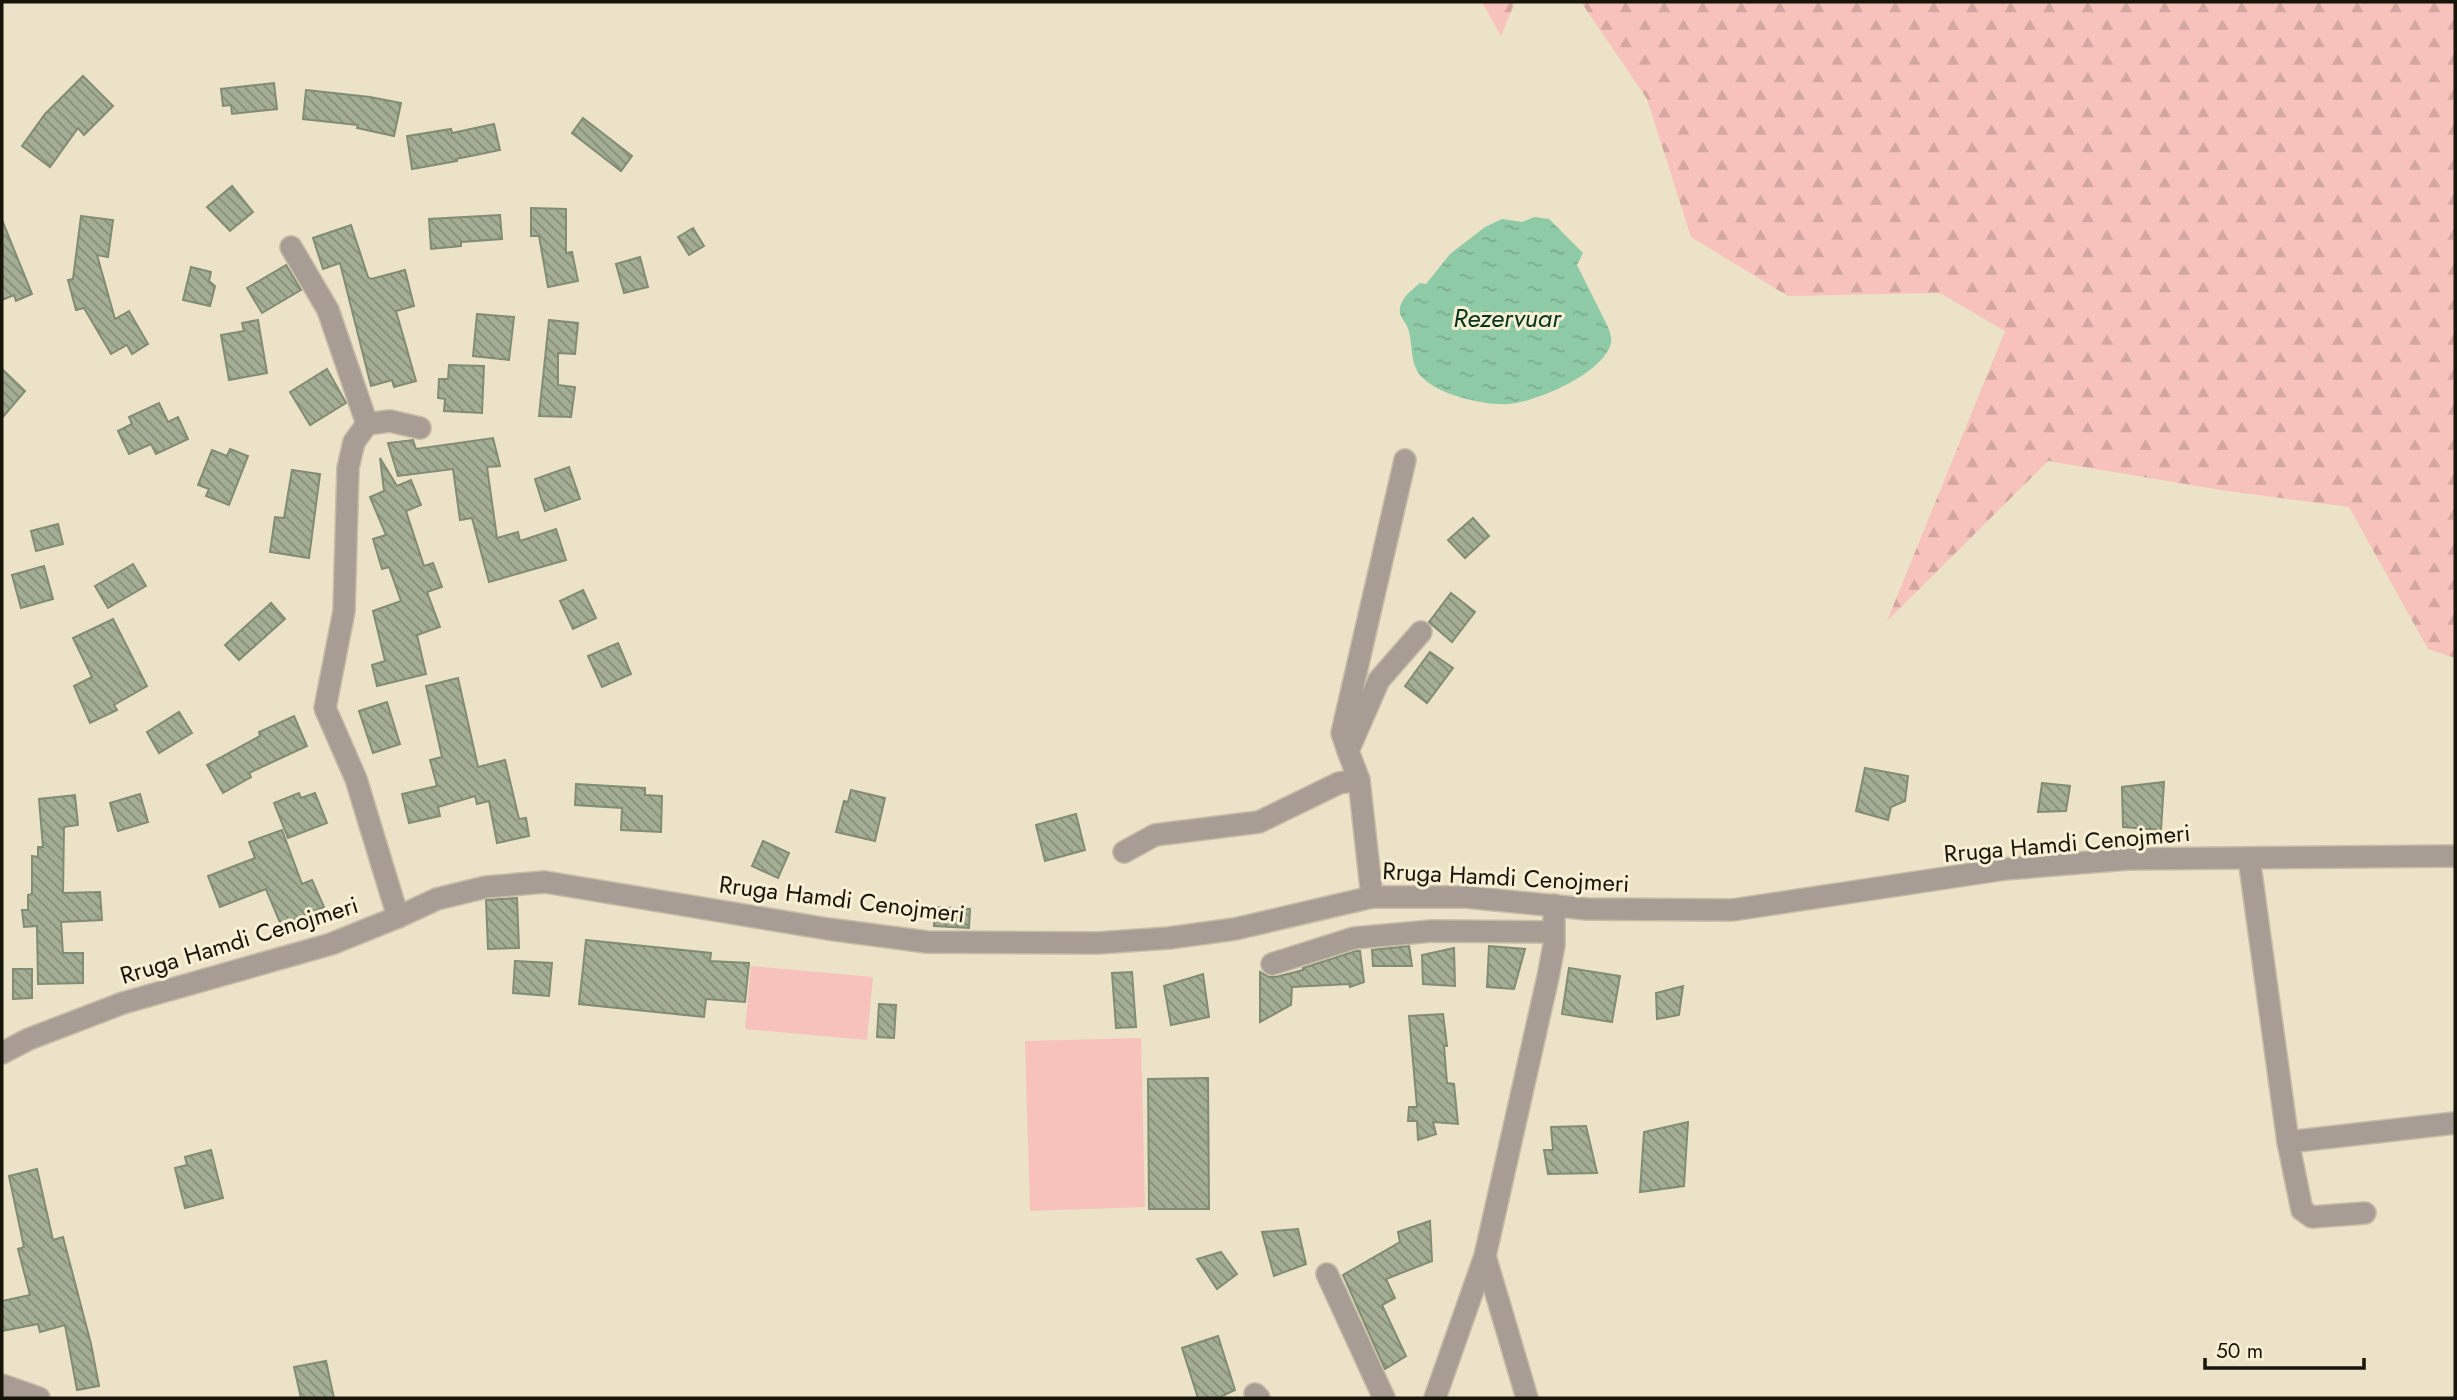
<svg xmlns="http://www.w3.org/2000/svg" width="2457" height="1400" font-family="Jost,sans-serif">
<defs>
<pattern id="forest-firs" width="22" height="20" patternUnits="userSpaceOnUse" patternTransform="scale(1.75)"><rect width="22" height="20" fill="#f8c2bc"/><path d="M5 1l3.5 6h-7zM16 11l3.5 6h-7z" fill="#d4a6a0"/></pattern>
<pattern id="water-ripples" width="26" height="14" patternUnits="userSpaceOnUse" patternTransform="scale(1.75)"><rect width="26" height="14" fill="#8fcaa6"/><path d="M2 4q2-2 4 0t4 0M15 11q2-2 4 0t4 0" fill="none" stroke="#7bad8e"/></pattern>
<pattern id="building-back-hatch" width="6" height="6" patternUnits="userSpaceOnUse" patternTransform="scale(1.75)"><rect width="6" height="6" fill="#a4ae94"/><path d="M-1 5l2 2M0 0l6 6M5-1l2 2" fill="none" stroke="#858c77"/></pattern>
</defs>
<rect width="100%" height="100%" fill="#ebe2c7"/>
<g fill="url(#forest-firs)">
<polygon points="1482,2 1515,2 1501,36"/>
<polygon points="1581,2 2455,2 2455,658 2428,649 2349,507 2227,491 2048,461 1887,621 2005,331 1940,293 1788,296 1691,237 1647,99"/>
</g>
<g fill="#f8c2bc">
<polygon points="751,966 873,977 867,1040 745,1029"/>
<polygon points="1141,1038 1145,1207 1030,1211 1025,1041"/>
</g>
<path fill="url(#water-ripples)" d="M1534 217 1549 219 1583 253 1577 265 1608 327C1610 333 1612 338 1611 343 1603 374 1538 401 1509 404 1486 406 1439 395 1423 378 1410 366 1413 348 1409 332 1408 325 1402 320 1400 313 1398 300 1412 290 1420 283L1426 284 1450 254 1485 227 1502 219 1522 222Z"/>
<g fill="url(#building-back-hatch)" stroke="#828c73" stroke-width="2">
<polygon points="83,76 113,106 84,135 78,128 50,167 22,146 45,114"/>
<polygon points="274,83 277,109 232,114 231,105 223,106 221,89"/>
<polygon points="306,90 370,97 401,103 394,136 357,128 358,125 303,119"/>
<polygon points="583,118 632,156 621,171 572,133"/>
<polygon points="494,124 500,150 456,159 457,161 412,169 407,136 451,129 452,133"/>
<polygon points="232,186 253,212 230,231 207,207"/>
<polygon points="531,208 566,209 566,253 572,252 578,281 548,287 539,236 531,236"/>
<polygon points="500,215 502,239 461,242 461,246 431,249 429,219"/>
<polygon points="81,216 113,220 108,257 97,255 115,319 129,311 148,344 132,354 127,345 111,354 84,308 76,310 68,280 73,279"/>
<polygon points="2,220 32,294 16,301 14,295 2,300"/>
<polygon points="351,225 368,277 371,279 405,270 414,306 396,311 416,381 394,387 392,380 371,386 340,263 323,269 313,238"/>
<polygon points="693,228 704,246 689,255 678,237"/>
<polygon points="640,257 648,287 624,293 616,264"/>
<polygon points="286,265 301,290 262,313 247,288"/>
<polygon points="191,267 211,272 209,281 215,286 210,306 183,300"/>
<polygon points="477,314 514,317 509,360 473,356"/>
<polygon points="258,320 267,373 229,380 221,335 244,331 242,323"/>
<polygon points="549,320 578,323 575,354 558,353 558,385 575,387 571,417 539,416"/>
<polygon points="449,365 484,366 482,413 444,411 445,399 438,398 439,379 448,379"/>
<polygon points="2,369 25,391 2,418"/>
<polygon points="327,369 346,403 310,425 290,392"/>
<polygon points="159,403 168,422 178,417 188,439 156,454 151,444 129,454 118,431 132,424 129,417"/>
<polygon points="493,438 500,466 487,467 497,538 518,532 520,541 556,529 566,560 489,582 472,518 460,520 453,469 398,476 388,443 413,440 416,449"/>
<polygon points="230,449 248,456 229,505 206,496 209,489 198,485 212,450 227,456"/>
<polygon points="380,458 397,486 411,480 421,505 406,511 424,566 433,563 442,587 427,592 440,627 417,635 426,674 377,686 372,665 385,661 373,611 401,601 389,567 382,569 373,539 386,535 370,497 384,491"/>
<polygon points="569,467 580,499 545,511 535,479"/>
<polygon points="292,470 320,474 309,558 270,552 275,517 284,518"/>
<polygon points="1473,518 1489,536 1465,558 1448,540"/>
<polygon points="58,524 63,544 36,551 31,531"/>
<polygon points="133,564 146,586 108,608 95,586"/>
<polygon points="44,566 53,599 21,608 12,575"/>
<polygon points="583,590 596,618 573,629 560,601"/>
<polygon points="1451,593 1475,612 1452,642 1429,622"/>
<polygon points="271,603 285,619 239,660 225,645"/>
<polygon points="113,619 147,686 114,705 117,710 90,723 74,686 92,677 73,638"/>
<polygon points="618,643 631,674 602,687 588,656"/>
<polygon points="1430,652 1453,668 1427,703 1405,686"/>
<polygon points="458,678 478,767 505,760 519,819 526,818 529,836 497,843 489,801 477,804 475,796 438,807 440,816 409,823 402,794 437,786 430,760 442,757 426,686"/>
<polygon points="387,702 400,744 373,753 359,711"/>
<polygon points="179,712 192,733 159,753 147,732"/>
<polygon points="294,716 307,746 249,773 251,777 223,793 207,765 260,736 259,732"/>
<polygon points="1865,768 1908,776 1905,801 1891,807 1888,820 1856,811"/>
<polygon points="2164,782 2161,830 2123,827 2122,787"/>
<polygon points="2042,783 2070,786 2066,811 2038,812"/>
<polygon points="576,784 645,788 645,795 662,796 661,832 621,830 622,808 575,805"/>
<polygon points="851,790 885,798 875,841 836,832 844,801 848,802"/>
<polygon points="299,793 301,798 315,793 327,823 288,838 274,803"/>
<polygon points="140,794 148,822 118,831 110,803"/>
<polygon points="75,795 78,825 64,827 63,893 100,892 102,920 61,922 63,953 83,953 83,983 38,984 37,926 24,927 22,910 28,910 28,895 32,894 32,856 38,857 38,847 43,847 39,799"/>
<polygon points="1076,814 1085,850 1045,861 1036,825"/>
<polygon points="282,830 302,884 312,880 324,907 281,925 266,889 220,907 208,876 255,858 249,842"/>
<polygon points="763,841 789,853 778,878 752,866"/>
<polygon points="517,898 519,948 488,949 486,900"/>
<polygon points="935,907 970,909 969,928 934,926"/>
<polygon points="586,940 711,953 710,961 749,963 745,1002 706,999 704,1017 579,1004"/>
<polygon points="1409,946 1412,966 1373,966 1372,950"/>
<polygon points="1489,946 1525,949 1514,989 1487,987"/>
<polygon points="1454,948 1455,986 1423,984 1422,955"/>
<polygon points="1356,951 1360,951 1364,982 1350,987 1349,984 1292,987 1291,1005 1260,1022 1260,972 1269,977 1276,977 1303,970 1303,968"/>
<polygon points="515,961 552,963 549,996 513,993"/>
<polygon points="1569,968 1620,976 1612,1022 1562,1014"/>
<polygon points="13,969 32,969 32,998 13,999"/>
<polygon points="1132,972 1136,1027 1116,1028 1112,973"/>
<polygon points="1203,974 1209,1017 1171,1025 1164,986"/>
<polygon points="1683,986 1679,1015 1657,1019 1656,993"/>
<polygon points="879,1004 896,1005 894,1038 877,1037"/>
<polygon points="1443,1014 1447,1046 1444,1046 1447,1083 1454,1084 1458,1124 1433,1122 1436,1134 1418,1140 1417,1121 1408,1121 1409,1107 1417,1107 1409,1016"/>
<polygon points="1208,1078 1209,1209 1149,1209 1148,1079"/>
<polygon points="1688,1122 1684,1186 1640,1192 1644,1132"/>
<polygon points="1586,1126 1597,1173 1548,1174 1544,1150 1553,1150 1551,1127"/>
<polygon points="211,1150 223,1198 185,1208 175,1168 187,1165 185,1157"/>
<polygon points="37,1169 53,1240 63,1237 91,1344 99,1386 77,1390 65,1325 40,1332 38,1324 2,1331 2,1301 30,1295 18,1249 24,1247 9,1176"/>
<polygon points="1430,1221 1432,1261 1386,1279 1395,1298 1382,1305 1406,1356 1385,1369 1343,1275 1400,1242 1398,1232"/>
<polygon points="1298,1229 1306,1264 1274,1276 1262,1232"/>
<polygon points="1221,1252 1237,1274 1217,1289 1197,1259"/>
<polygon points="1218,1336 1235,1390 1218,1398 1198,1398 1182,1348"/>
<polygon points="326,1361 334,1398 301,1398 294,1367"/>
</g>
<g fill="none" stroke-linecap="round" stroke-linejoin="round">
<defs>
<g id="minor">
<polyline points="291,247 328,310 367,424"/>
<polyline points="367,424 354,442 348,468 344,611 325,708 356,779 398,917"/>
<polyline points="367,424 390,421 420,428"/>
<polyline points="1348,751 1342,733 1405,460"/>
<polyline points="1124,852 1155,835 1259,822 1339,783 1359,780"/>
<polyline points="2249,858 2288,1142 2302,1210 2312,1217 2365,1213"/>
<polyline points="1372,897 1359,780 1348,751 1379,680 1421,632"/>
<polyline points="1272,964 1354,938 1432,931 1553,932"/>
<polyline points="2288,1142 2455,1123"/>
<polyline points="1485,1256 1527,1398"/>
<polyline points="1327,1274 1384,1398"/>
<polyline points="2,1385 39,1398"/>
<polyline points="1255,1394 1259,1398"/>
<polyline points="1435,1398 1485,1256 1548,977 1554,945 1554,905"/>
</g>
<polyline id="tertiary" points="2,1053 29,1039 123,1003 331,944 398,917 437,899 486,887 545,882 828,929 927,942 1097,943 1169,938 1235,929 1372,897 1466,897 1587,909 1732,910 2005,869 2128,859 2455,856"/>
</defs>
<use href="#minor" stroke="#c5bda5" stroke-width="24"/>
<use href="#tertiary" stroke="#c5bda5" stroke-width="24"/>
<use href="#minor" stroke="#a89d95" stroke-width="21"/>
<use href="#tertiary" stroke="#a89d95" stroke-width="21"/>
</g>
<g text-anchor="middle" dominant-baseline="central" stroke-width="6" stroke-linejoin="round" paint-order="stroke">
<g font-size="24" fill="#17140a" stroke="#f8efd4">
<text transform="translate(2067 843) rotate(-5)">Rruga Hamdi Cenojmeri</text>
<text transform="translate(1506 877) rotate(3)">Rruga Hamdi Cenojmeri</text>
<text transform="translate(842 899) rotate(7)">Rruga Hamdi Cenojmeri</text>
<text transform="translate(239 940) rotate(-17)">Rruga Hamdi Cenojmeri</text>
</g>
<g font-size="26" font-style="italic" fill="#04361e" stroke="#f8efd4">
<text x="1507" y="318">Rezervuar</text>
</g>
</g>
<rect width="2457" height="1400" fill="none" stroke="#17140a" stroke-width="7"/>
<path d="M2205 1358v10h159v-10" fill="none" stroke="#17140a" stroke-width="3.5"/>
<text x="2216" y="1358" font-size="21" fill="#17140a" stroke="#f8efd4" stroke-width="5" paint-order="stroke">50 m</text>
</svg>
